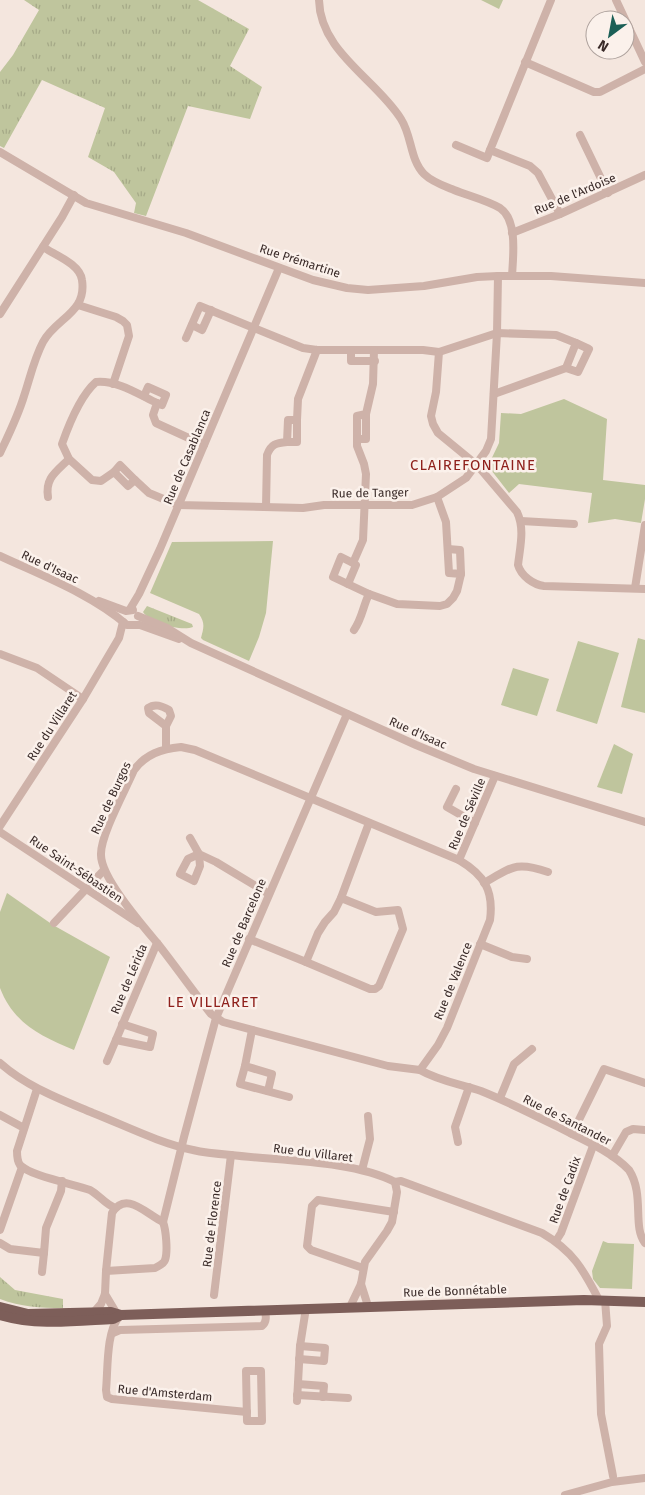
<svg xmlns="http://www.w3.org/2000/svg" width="645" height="1495" font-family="'Fira Sans',sans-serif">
<defs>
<pattern id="grass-tufts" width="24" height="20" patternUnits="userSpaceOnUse" patternTransform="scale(1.25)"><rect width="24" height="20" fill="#bfc59d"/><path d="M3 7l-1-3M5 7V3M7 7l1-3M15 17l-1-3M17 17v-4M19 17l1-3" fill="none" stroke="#a5a987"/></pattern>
</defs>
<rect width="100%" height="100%" fill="#f4e6de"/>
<g fill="url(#grass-tufts)">
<polygon points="24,0 198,0 249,29 230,66 262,87 250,119 188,106 146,216 134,213 136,203 114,172 88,157 105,108 42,80 4,148 0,146 0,72 13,55 39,10"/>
<polygon points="481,0 503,0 499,9"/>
<path d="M147 606 192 624 193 627C181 632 149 622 143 612Z"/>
<path d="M0 1277 15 1290 63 1299V1308C40 1308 21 1307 0 1299Z"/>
</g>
<g fill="#bfc59d">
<polygon points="564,399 607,419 603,480 645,485 645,499 641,523 615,519 588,523 592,493 519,484 509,493 488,466 499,443 501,413 521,414"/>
<path d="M273 541 266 613 259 637 249 661 203 640 201 638C204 627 205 623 199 614L150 593 172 542Z"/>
<polygon points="638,638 645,640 645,713 621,707"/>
<polygon points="578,641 619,653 597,724 556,711"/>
<polygon points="513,668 549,679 537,716 501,705"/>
<polygon points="614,744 633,754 622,794 597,787"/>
<path d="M7 893 53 925 110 957 74 1050C41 1036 14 1024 0 988V912Z"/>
<polygon points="603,1241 608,1243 634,1244 632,1289 600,1288 593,1279 592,1271"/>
</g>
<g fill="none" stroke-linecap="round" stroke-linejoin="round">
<g stroke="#ceb2a9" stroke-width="8">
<path d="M319 0C320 52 376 79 401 119 412 136 410 160 424 174 432 182 444 186 454 190 469 196 486 200 500 208 518 220 513 257 512 276"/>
<polyline points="551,0 490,150 530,166 538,173 560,214"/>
<polyline points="616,0 645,62"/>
<polyline points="525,62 594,92 600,92 645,69"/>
<polyline points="580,135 608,193"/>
<polyline points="456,145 487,158 490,150"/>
<polyline points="0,152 86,203 186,233 313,280 347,288 368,290 424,286 477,277 498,276 551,276 645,283"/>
<polyline points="512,233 560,214 645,175"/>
<polyline points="78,305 116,317 123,321 127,325 129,336 113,384"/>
<polyline points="0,314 62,217 74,195"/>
<polyline points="192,325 202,330 211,310"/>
<polyline points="186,338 200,306 303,348 317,350 423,350 439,352"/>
<polyline points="351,350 351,361 375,361"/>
<polyline points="374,350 373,384 366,414 357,416 357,446 364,464 366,474 363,540 353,563 341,557 333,577 369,594 397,604 440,606 447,604 453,598 457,591 461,574 449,573 446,522 437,497"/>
<polyline points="566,368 578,372 589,349 576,343"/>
<path d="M494 394 566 368 576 343 556 335 497 333 439 352 436 392 431 416 433 424 438 433 477 465 517 512C525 529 520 547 518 565 521 576 534 585 544 586L645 589"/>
<polyline points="144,396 148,387 166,395 162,405 157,403"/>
<polyline points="357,439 366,439 366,414"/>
<polyline points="287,442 297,442 297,420"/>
<path d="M204 445 156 423 153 415 157 403C138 394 117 380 96 382 80 396 69 424 62 444L69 459 92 480 101 481 114 472 128 486 135 480 149 493 178 505 303 508 324 505H412L437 497 466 478 486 451 491 439 497 333 498 276"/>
<path d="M0 453C9 434 18 416 24 396 30 378 34 359 43 342 56 318 87 313 82 280 80 264 55 255 43 247"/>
<polyline points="114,472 120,465 135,480"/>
<path d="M48 497C45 478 56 472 69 459"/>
<path d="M266 507 267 455C271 444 276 443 287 442L288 420H297L298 399 317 350"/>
<polyline points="521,521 574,524"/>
<polyline points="448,549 460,550 461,574"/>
<path d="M0 556C43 576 91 594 127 625H140L179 639"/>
<polyline points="348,584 356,565 353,563"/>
<polyline points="635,588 645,525"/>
<polyline points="99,601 126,611 133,610"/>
<polyline points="130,609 139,594 160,549 279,268"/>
<polyline points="138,616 167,628 191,643 416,745 474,769 645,822"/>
<path d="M354 630C362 619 363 606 369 594"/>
<polyline points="0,654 37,668 83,699"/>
<path d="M181 747 195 750 459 860C484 875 494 890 490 920L447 1028 438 1045 420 1070 388 1066 223 1022 211 1014C193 991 176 967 158 944 143 926 101 878 101 855 100 836 126 789 134 770 146 754 161 749 181 747Z"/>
<path d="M166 749V726L171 716 169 710C162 706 155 703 148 708L149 713 166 726"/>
<polyline points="456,789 447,807 475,823"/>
<polyline points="0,826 83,699 119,638 123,622"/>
<polyline points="0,832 138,923"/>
<polyline points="190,838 199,854 216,862 269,894"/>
<polygon points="199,854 200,866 194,881 180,874 188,859"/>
<polyline points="459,860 495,776"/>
<path d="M484 883C512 867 516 861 548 872"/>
<polyline points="54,923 104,870"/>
<polyline points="249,939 306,962 318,933 325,922 334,912 341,898 369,823"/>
<polyline points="480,944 512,957 527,959"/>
<polyline points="306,962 370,989 375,989 379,986 403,929 398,910 376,912 341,898"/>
<polyline points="252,1030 245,1066 240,1084 289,1097"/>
<polyline points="116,1040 150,1047 153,1034 122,1024"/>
<polyline points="107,1061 157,943"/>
<path d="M0 1063C27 1087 60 1099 93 1113 126 1126 159 1143 193 1150 205 1153 218 1154 231 1155 280 1161 352 1160 395 1182L401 1181 542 1233C573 1251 583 1269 599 1300"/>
<polyline points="245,1066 272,1074 268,1091"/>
<path d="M420 1070C439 1081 460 1084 481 1091 506 1101 530 1113 554 1125 579 1138 610 1150 629 1170 645 1195 632 1226 645 1243"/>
<path d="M37 1089 17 1151C17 1156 17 1161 20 1165 30 1176 74 1184 90 1190 99 1195 105 1204 115 1208"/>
<polyline points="500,1098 514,1064 532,1049"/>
<polyline points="0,1115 24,1128"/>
<polyline points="572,1134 604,1069 645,1083"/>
<polyline points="458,1142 455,1127 469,1087"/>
<polyline points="612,1156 626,1132 633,1129 645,1130"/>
<polyline points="362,1170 370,1139 368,1116"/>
<polyline points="0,1230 22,1167"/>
<polyline points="556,1241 561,1233 593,1146"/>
<polyline points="0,1243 10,1249 44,1253 46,1228 61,1191 62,1181"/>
<polyline points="363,1268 311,1250 307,1246 312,1206 318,1200 394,1212"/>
<path d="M106 1271 155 1268C158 1266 164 1264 165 1260 168 1252 166 1230 163 1222L184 1137 216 1018 347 714"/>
<polyline points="42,1272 44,1253"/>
<polyline points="361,1284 368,1306"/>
<polyline points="105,1294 117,1314"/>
<polyline points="214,1295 231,1155"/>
<polyline points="605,1300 607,1326 599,1344 601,1414 613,1476"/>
<polyline points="350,1307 361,1284 365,1262 387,1231 392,1222 397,1192 395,1182"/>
<path d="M94 1312 101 1304 105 1294 106 1271 112 1213C126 1190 146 1214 163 1222"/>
<path d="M119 1317C106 1332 108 1370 106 1390L107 1397 112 1399 247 1412"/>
<path d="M113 1333 120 1330 262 1326C267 1322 266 1316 265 1310"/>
<polyline points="299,1359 324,1361 325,1348 300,1346"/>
<polygon points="246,1371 261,1371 262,1421 247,1421"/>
<polyline points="298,1384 324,1386 323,1397"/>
<polyline points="297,1395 348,1398"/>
<polyline points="297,1401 300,1346 306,1308"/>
<polyline points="565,1495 612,1482 645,1478"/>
</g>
<g stroke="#7d5e59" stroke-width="10">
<polyline points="0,1307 28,1314 111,1312 121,1315 584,1300 645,1302"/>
<path d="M0 1315C37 1326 75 1321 113 1319L121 1315"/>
</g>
</g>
<g text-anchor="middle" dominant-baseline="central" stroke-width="5" stroke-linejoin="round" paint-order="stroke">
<g font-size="12" fill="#3a2b29" stroke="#fbf1eb">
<text transform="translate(575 194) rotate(-23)">Rue de l'Ardoise</text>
<text transform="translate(300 261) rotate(18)">Rue Prémartine</text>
<text transform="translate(187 457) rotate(-67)">Rue de Casablanca</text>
<text transform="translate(370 493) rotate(-1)">Rue de Tanger</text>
<text transform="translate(50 567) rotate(25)">Rue d'Isaac</text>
<text transform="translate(52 726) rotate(-57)">Rue du Villaret</text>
<text transform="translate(418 733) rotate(24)">Rue d'Isaac</text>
<text transform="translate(111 798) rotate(-65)">Rue de Burgos</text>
<text transform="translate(467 814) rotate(-67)">Rue de Séville</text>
<text transform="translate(76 869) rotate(34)">Rue Saint-Sébastien</text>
<text transform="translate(244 923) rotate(-67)">Rue de Barcelone</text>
<text transform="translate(129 979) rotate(-67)">Rue de Lérida</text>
<text transform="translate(453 981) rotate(-68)">Rue de Valence</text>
<text transform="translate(567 1120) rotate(27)">Rue de Santander</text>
<text transform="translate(313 1153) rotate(7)">Rue du Villaret</text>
<text transform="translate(565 1190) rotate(-70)">Rue de Cadix</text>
<text transform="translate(212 1224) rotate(-83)">Rue de Florence</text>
<text transform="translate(455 1291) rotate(-2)">Rue de Bonnétable</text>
<text transform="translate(165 1393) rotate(5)">Rue d'Amsterdam</text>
</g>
<g font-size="15" letter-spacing="1" fill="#8f211c" stroke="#fbf1eb">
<text x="473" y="465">CLAIREFONTAINE</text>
<text x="213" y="1002">LE VILLARET</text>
</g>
</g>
<g transform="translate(610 35) rotate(212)"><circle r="24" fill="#fbf1eb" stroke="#aea29d"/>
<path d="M0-4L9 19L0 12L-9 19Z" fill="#1b5f56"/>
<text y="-8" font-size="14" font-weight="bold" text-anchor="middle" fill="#3a2b29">N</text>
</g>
</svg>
